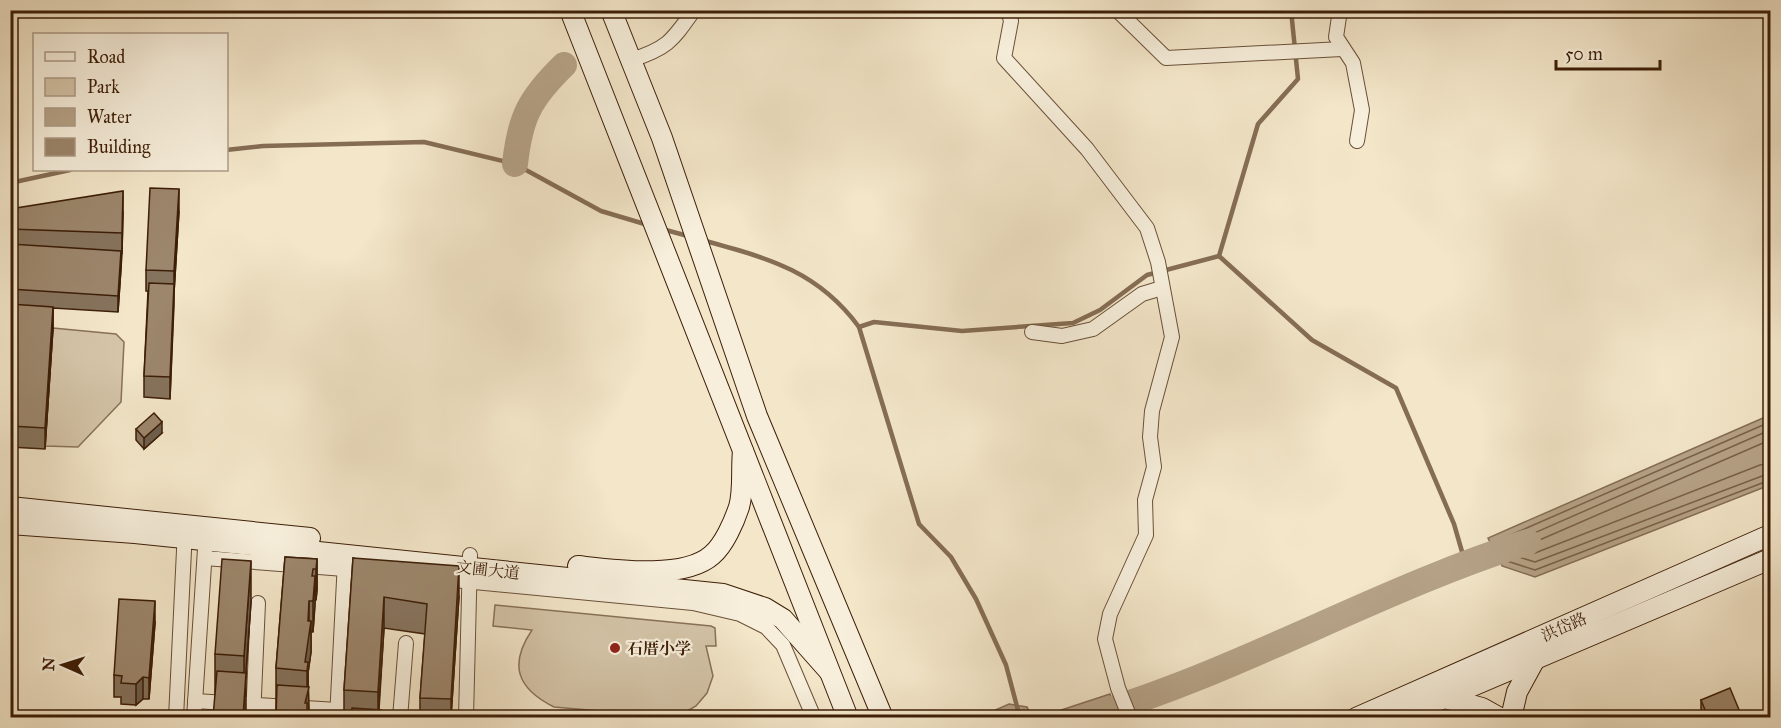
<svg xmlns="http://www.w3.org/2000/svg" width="1781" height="728" font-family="'IM FELL Great Primer','Noto Serif SC',serif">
<rect width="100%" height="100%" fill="#f3e6c9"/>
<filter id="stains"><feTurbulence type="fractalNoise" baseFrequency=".00333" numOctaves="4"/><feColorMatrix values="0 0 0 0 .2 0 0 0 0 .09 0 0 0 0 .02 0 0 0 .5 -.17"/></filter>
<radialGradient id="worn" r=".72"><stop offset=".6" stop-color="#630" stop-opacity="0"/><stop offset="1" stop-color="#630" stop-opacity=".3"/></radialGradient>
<g fill="#d4c4a8" stroke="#887158" stroke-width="1.5">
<polygon points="53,328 116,334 124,342 121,402 78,447 45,446"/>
<path d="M495 605 711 626 715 628 716 646H706L713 676 707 693 696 706 682 714 669 717 554 707C516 688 509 664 532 630L493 626Z"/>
</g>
<g fill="#b5a287" stroke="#856d54" stroke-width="1.5">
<polygon points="1770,415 1770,485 1535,577 1502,566 1488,538"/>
<polygon points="1110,694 1117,717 1040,717"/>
<polygon points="1009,704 1027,707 1032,717 945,717 963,712 982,716"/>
</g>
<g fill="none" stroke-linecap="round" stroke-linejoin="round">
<g stroke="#796047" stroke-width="1.5">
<polyline points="1770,422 1499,540 1497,544 1507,561 1535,570 1770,480"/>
<polyline points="1770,430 1509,544 1508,547 1512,555 1535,562 1770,473"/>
<polyline points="1770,440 1528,545 1526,549 1535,553 1760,465 1770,464"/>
<polyline points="1059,718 1104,702 1111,718"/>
</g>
<g stroke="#856d54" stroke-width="4.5">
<polyline points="226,150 263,146 424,142 515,164 601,211 648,225"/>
<polyline points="10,183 70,170"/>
<polyline points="662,229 688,236"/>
<path d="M702 240C767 258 817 270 859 327L919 524 951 557 976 599 1006 665 1020 718"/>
<polyline points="1219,256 1312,340 1396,388 1454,524 1465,562"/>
<polyline points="859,327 874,322 962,331 1073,323 1100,310 1147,275 1219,256 1258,124 1298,79 1291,10"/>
</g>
<g stroke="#b5a287" stroke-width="26">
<path d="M515 164C520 117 530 98 564 65"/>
<path d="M1082 718C1236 674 1376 590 1528 542"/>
</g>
<defs>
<g id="minor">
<polyline points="1008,10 1011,21 1004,58 1087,149 1147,228 1158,262 1172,337 1152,411 1150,437 1154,467 1145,500 1146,535 1110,614 1105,639 1118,688 1130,718"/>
<polyline points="1117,10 1166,58 1342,49"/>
<polyline points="1340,10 1336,37 1353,63 1362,110 1357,141"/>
<path d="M631 60C668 48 672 41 694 10"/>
<polyline points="1032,332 1062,336 1093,329 1142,294 1162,288"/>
<polyline points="205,558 370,571"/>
<polyline points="443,579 693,603 740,614 766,627 783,645 814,718"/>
<polyline points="195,701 337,710"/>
<polyline points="176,718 185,529"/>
<polyline points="194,718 205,549"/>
<polyline points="253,718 258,603"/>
<polyline points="337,718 345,561"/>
<polyline points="400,718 406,643"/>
<polyline points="466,718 470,555"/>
</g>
<g id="secondary">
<polyline points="570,10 848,718"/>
<polyline points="611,10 662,138 757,416 883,718"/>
<polyline points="10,507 310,538"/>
<polyline points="10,524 135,533 723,594 765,608 783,619 829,671"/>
<path d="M578 566C614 570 684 580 712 555 724 545 734 522 739 507 744 490 741 469 743 451"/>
<polyline points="1445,698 1482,708 1500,718"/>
<polyline points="1356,718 1770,535"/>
<polyline points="1397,718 1770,559"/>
<polyline points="1511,718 1517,692 1535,659"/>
</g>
</defs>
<use href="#minor" stroke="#6a5038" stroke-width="16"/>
<use href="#secondary" stroke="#3d1e07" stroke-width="22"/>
<use href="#minor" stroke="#f7efdc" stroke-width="14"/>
<use href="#secondary" stroke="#f7efdc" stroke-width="20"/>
</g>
<g fill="#86735d" stroke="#3d1e07" stroke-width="1.5">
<polygon points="10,209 123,212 122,254 118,312 53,308 53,328 45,449 10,447"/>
<polygon points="179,211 174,293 170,399 144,397 144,376 148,291 146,291 146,270"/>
<polygon points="136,429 162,433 144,449 136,440"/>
<polygon points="285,557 317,559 317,590 316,600 315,600 313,632 311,632 311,652 308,673 309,717 276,717 276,668"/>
<polygon points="353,558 459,596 451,717 420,717 420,698 425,634 384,628 379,710 381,717 344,717 344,690"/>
<polygon points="251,602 246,673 215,696 215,654"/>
<polygon points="155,623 149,699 143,699 136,705 121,704 121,697 114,697 114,675"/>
<polygon points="1701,700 1742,717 1701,717"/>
</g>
<g fill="#6d5e4c" stroke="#3d1e07" stroke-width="1.5">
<polygon points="179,189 179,211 174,293 174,271"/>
<polygon points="123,191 123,212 122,254 122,233"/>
<polygon points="121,251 121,268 118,312 118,296"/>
<polygon points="174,284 174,305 170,399 170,377"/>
<polygon points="53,307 53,328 45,449 45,428"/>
<polygon points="162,422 162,433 144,449 144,438"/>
<polygon points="317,559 317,590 316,600 316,569"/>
<polygon points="251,561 251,602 244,698 244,656"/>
<polygon points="459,566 459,596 451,717 451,699"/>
<polygon points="315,576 315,606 313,632 313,601"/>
<polygon points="384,597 384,628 378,717 378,692"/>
<polygon points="155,601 155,623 149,699 149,678"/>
<polygon points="309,601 309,635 311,621 311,652 308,673 309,717 305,717 305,703 307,694 307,671 305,662"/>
<polygon points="246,673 246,717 243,717"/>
<polygon points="143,677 143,699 136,705 136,684"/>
</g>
<g fill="#9c866c" stroke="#3d1e07" stroke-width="1.5">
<polygon points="150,188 179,189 174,271 146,270"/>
<polygon points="123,191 122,233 10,229 10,209"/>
<polygon points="10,244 121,251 118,296 10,289"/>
<polygon points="149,283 174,284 170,377 144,376"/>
<polygon points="10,304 53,307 45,428 10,426"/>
<polygon points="154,413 162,422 144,438 136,429"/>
<polygon points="285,557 317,559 316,569 313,569 312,576 315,576 313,601 309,601 308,621 311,621 305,662 308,662 307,671 276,668"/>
<polygon points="353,558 459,566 451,699 420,698 427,604 384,597 378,692 344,690"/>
<polygon points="222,559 251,561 244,656 215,654"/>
<polygon points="119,599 155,601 149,678 143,677 136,684 121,683 122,676 114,675"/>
<polygon points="217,671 246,673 243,717 213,717"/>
<polygon points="277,685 309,687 305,703 307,703 307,717 276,717"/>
<polygon points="1730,688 1742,717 1708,717 1701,700"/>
<polygon points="352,708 381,710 381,717 351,717"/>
<polygon points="420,715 450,717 420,717"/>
</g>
<circle fill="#8f2418" stroke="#f7efdc" stroke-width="2" cx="615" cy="648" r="6"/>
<g text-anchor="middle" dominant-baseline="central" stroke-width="4.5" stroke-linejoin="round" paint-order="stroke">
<g font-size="16" fill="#3d1e07" stroke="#f7efdc">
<text transform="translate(488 570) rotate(6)">文圃大道</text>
<text transform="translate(1564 627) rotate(-24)">洪岱路</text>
</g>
<g font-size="16" font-weight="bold" fill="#3d1e07" stroke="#f7efdc" text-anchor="start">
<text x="627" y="648">石厝小学</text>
</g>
</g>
<rect width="1781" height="728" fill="none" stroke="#f3e6c9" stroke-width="36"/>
<rect x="12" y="12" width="1757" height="704" fill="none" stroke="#3d1e07" stroke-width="3"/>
<rect x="18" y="18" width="1745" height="692" fill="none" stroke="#3d1e07" stroke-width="1.5"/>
<rect x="33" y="33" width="195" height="138" fill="#f7efdc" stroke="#ad9b87" stroke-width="1.5"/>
<rect x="45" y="52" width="30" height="9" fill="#f7efdc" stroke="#ad9b87" stroke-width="1.5"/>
<text x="87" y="63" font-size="18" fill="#3d1e07">Road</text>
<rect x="45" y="78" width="30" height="18" fill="#d4c4a8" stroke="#ad9b87" stroke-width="1.5"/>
<text x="87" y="93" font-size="18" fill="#3d1e07">Park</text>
<rect x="45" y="108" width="30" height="18" fill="#b5a287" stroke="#ad9b87" stroke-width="1.5"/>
<text x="87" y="123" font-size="18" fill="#3d1e07">Water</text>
<rect x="45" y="138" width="30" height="18" fill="#9c866c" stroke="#ad9b87" stroke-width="1.5"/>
<text x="87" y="153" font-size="18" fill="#3d1e07">Building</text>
<g transform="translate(63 665) rotate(273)" stroke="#f7efdc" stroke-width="4.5" paint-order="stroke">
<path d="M0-4.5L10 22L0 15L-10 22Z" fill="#3d1e07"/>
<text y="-9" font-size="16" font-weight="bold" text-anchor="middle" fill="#3d1e07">N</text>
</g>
<path d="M1556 60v9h104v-9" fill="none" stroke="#3d1e07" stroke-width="3"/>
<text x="1565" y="60" font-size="18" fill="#3d1e07" stroke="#f7efdc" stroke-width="4.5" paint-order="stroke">50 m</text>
<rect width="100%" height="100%" filter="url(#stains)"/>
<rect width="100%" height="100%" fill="url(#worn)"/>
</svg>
